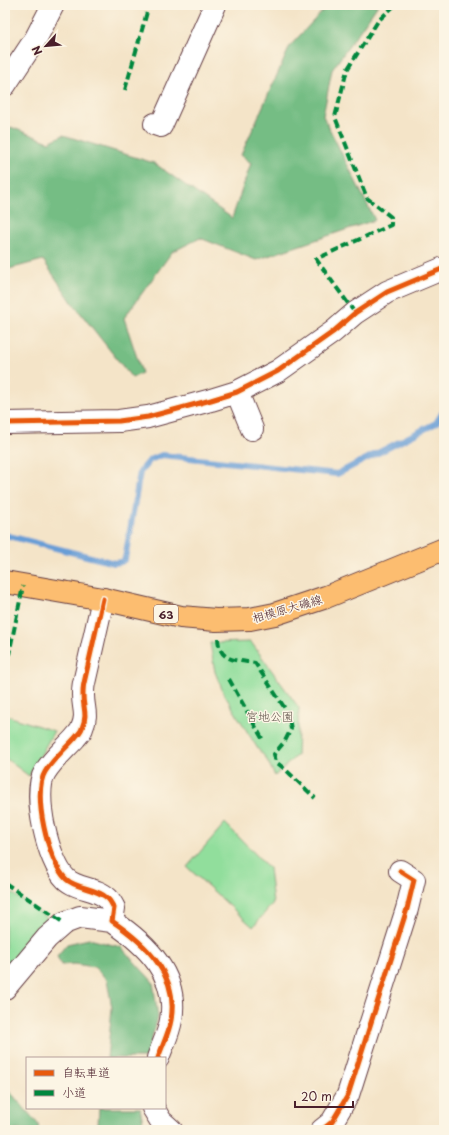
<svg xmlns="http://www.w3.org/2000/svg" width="449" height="1135" font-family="'Playpen Sans','Klee One',sans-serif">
<rect width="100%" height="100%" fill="#fcf5e5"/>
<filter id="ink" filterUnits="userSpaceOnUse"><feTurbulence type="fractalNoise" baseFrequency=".025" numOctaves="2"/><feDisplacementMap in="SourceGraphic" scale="8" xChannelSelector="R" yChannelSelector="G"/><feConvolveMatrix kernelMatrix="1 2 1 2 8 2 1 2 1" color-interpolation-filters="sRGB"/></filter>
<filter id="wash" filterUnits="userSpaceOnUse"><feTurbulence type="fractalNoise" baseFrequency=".012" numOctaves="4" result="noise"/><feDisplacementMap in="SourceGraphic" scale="16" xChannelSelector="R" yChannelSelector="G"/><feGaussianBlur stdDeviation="0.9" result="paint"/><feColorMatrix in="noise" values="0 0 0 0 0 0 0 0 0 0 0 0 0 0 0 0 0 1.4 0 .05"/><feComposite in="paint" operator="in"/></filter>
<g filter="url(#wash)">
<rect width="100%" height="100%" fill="#f4e4c8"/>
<g fill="#91de9c" stroke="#6e7e64">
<polygon points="251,642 299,708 297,755 275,776 266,758 258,749 224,694 215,672 210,643"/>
<polygon points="5,715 54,731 29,776 5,758"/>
<polygon points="225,823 269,868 273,903 253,927 187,867"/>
<polygon points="5,888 53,922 7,971 5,969"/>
</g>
<g fill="#74bd84" stroke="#5f6e58">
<polygon points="328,5 378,5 332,70 323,116 375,220 256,260 200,238 172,252 124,318 142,373 132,378 74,305 43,260 5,270 5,135 11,127 49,142 63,135 154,163 232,218 251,163 241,155 290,46"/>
<polygon points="89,939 121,947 153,982 158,1017 146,1058 107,1058 112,1008 107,980 94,967 75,964 61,965 57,956 67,944"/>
<polygon points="5,1091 11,1093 38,1124 39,1130 5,1130"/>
<polygon points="99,1108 140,1108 144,1126 147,1130 100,1130 98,1124"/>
</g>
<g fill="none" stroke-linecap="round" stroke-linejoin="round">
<polyline stroke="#699ed6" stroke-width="6" points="5,535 114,563 121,562 125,559 140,472 150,460 162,455 337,474 436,423 444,410"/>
</g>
</g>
<g filter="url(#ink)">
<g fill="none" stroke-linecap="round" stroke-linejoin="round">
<defs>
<g id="minor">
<polyline points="5,85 36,38 53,5"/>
<polyline points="155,124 161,126 215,5"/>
<polyline points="237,392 252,429"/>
<polyline points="5,423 119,421 148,417 211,400 237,392 278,371 333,332 355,313 387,292 444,268"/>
<path d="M103 599 84 683C83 687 83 691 83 695 83 709 88 714 82 728 81 732 77 735 75 738 65 749 53 759 45 772 32 793 48 862 66 879 76 889 97 888 107 898 110 900 112 905 114 908L112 921C146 944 179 975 171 1020 169 1033 162 1046 158 1058"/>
<polyline points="5,988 47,938 64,923 80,917 112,921"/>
<polyline points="153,1108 161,1121 171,1130"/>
<polyline points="322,1130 332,1122 348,1095 407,909 414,880 400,871"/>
</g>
<polyline id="major" points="5,582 103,599 181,617 216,620 250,619 275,614 326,597 444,549"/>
</defs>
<use href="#minor" stroke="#643d43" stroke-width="24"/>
<use href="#major" stroke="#643d43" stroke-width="24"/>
<use href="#minor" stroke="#fff" stroke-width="22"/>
<use href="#major" stroke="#fcbd6f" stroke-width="22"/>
<g stroke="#00873e" stroke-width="4" stroke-dasharray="8 4" stroke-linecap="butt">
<polyline points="125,90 149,5"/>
<polyline points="355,313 316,259 391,225 391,217 367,198 335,117 347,70 378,21 395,5"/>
<path d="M218 638C219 662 236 660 255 663L288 713 291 729 285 741 274 754 276 762 286 770 315 798"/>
<polyline points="6,669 23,586"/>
<polyline points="229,679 263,740"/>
<polyline points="5,883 64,923"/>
</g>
<defs>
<g id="cycleway">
<polyline points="5,423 119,421 148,417 211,400 237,392 278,371 333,332 355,313 387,292 444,268"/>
<path d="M103 599 84 683C83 687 83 691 83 695 83 709 88 714 82 728 81 732 77 735 75 738 65 749 53 759 45 772 32 793 48 862 66 879 76 889 97 888 107 898 110 900 112 905 114 908L112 921C146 944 179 975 171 1020 169 1033 162 1046 158 1058"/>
<polyline points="322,1130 332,1122 348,1095 407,909 414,880 400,871"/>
</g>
</defs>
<use href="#cycleway" stroke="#fcf5e5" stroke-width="8"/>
<use href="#cycleway" stroke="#e8590c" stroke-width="5"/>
</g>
</g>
<g text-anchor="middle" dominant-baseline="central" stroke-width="3" stroke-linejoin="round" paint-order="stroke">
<rect fill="#fcf5e5" stroke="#7f5f63" stroke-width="1" x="154" y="605" width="24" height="18" rx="3"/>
<g font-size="11" font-weight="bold" fill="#4a1f2b">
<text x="166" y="614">63</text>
</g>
<g font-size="12" fill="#4a1f2b" stroke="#fcf5e5">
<text transform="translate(287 608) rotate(-16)">相模原大磯線</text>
</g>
<g font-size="12" fill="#5c4f47" stroke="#fcf5e5">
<text x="270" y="716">宮地公園</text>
</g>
</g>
<rect width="449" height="1135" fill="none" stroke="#fcf5e5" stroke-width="20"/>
<rect x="26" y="1057" width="140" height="52" fill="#fcf5e5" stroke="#b59f9b"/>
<rect x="34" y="1070" width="20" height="6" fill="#e8590c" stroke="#b59f9b"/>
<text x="62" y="1077" font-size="12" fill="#4a1f2b">自転車道</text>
<rect x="34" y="1090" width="20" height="6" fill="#00873e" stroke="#b59f9b"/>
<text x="62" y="1097" font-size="12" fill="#4a1f2b">小道</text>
<g transform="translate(46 46) rotate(243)" stroke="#fcf5e5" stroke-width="3" paint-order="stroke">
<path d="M0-3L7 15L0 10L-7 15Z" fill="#4a1f2b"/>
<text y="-6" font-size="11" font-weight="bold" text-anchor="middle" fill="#4a1f2b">N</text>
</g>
<path d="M295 1101v6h58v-6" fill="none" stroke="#4a1f2b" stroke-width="2"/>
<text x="301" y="1101" font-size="12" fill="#4a1f2b" stroke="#fcf5e5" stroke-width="3" paint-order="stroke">20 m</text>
</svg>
